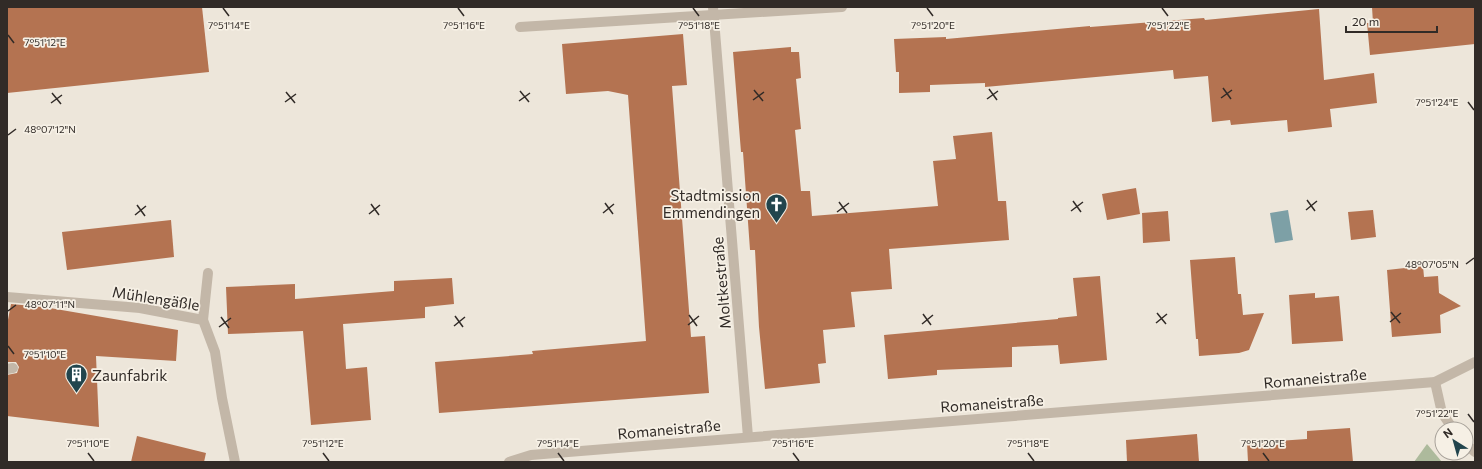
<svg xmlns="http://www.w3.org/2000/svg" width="1482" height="469" font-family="Commissioner,sans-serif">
<rect width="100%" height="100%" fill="#ede6da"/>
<polygon fill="#adba9c" points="1427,444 1442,462 1414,462"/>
<polygon fill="#7da0a6" points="1288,210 1293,240 1275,243 1270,213"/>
<g fill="#b47351">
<polygon points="7,7 202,7 209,72 7,93"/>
<polygon points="1372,7 1475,7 1475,44 1370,55 1367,23 1373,23"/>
<polygon points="1319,9 1324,80 1374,73 1377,103 1330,109 1332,127 1288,132 1287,120 1231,125 1230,120 1212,122 1208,76 1174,79 1173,70 985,87 985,83 930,85 930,92 899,93 899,72 896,72 894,39 946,37 946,39 1090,26 1090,27 1204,18 1205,20"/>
<polygon points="683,34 687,85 672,86 691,337 705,336 709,393 439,413 435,362 533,354 532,351 646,341 628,95 608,91 566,94 562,44"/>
<polygon points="791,47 791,52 799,52 801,78 796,79 801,129 795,130 801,191 810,191 812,216 938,206 933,161 956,159 953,136 992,132 998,201 1006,201 1009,240 889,249 892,289 851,292 855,327 823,330 826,363 818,364 820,383 765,389 759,327 755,250 750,250 743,152 741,152 733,52"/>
<polygon points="1136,188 1140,214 1107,220 1102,194"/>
<polygon points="1373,210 1376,237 1351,240 1348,212"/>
<polygon points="1168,211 1170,241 1143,243 1142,213"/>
<polygon points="171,220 174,257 67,270 62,232"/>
<polygon points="1235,257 1238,294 1241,294 1243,315 1264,313 1249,350 1239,353 1199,356 1198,339 1196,339 1190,260"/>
<polygon points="1423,266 1424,277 1438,276 1439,293 1461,306 1440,315 1441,333 1392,337 1387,270"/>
<polygon points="1100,276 1107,360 1060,364 1058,345 1012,347 1012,367 937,370 937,375 888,379 884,335 1058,319 1058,318 1077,316 1073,278"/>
<polygon points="452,278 454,304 425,307 425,318 343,324 346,369 367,367 371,420 311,425 303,331 228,334 226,287 295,284 295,299 394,291 394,281"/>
<polygon points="1315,293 1315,298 1339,296 1343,341 1292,344 1289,295"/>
<polygon points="11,304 44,307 178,330 176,361 96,356 99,427 7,416 7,375 17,373 19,367 16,362 7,362 7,325"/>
<polygon points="1350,428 1353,462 1248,462 1247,443 1307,439 1307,431"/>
<polygon points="1197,434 1199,462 1127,462 1126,440"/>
<polygon points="137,436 206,453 204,462 131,462"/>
</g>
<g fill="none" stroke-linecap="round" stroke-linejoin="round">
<g stroke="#c3b7a8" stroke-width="10">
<polyline points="713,7 748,437"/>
<polyline points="520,27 842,7"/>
<polyline points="7,297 140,308 203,320 215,352 222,398 235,462"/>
<polyline points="203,320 208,273"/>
<polyline points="7,369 13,368"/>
<polyline points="1435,382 1442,413 1453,429"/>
<polyline points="1466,444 1475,452"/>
<polyline points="509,462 531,455 1435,382 1475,362"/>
</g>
</g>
<path fill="none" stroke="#312b27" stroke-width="1.5" d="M223 8 229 16M458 8 464 16M693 8 699 16M927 8 933 16M1162 8 1168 16M8 35 14 43M1223 88 1231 99M989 89 997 100M754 90 763 101M520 91 529 102M286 92 295 103M52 93 61 104M1221 98 1232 90M987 99 998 91M753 100 764 92M519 101 530 93M285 102 296 94M1468 102 1474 110M51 103 62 95M8 135 16 129M1307 200 1315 211M1073 201 1081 212M839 202 847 213M605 203 613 214M371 204 379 215M137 205 145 216M1306 210 1317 201M1071 211 1083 202M837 212 849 203M603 213 614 204M369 214 380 205M135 215 146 206M1466 264 1474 258M8 311 16 305M1391 312 1400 323M1157 313 1166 324M923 314 931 325M689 315 697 326M455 316 463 327M221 317 229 328M1390 322 1401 313M1156 323 1167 314M922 324 933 315M688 325 699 316M454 326 465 317M219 327 231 318M8 346 14 354M1468 414 1474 422M88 453 94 461M323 453 329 461M558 453 564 461M793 453 799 461M1028 453 1034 461M1263 453 1269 461"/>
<defs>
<symbol id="church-pin" viewBox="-11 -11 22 30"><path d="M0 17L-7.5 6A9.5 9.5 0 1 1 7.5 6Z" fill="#22454d" stroke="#f6f0e5"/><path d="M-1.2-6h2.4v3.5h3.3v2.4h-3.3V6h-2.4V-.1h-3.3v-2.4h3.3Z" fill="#fff"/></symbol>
<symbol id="building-pin" viewBox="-11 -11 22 30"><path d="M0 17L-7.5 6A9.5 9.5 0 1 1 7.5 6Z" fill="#22454d" stroke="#f6f0e5"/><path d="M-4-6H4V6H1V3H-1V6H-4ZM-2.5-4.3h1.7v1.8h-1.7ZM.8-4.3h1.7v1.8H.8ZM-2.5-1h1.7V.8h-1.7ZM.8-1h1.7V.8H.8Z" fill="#fff"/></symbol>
</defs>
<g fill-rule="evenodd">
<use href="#church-pin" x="764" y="192" width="25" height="34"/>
<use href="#building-pin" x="64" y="362" width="25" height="34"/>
</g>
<g text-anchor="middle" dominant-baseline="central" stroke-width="3.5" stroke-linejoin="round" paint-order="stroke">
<g font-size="15" fill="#312b27" stroke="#f6f0e5" text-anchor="end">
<text x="760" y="195">Stadtmission<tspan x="760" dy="17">Emmendingen</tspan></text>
<text x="92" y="375" text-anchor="start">Zaunfabrik</text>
</g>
<g font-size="15" fill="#312b27" stroke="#f6f0e5">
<text transform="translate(721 283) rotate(-95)">Moltkestraße</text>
<text transform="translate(156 298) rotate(9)">Mühlengäßle</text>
<text transform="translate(1315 378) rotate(-5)">Romaneistraße</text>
<text transform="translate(992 403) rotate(-4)">Romaneistraße</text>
<text transform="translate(669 429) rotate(-5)">Romaneistraße</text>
</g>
</g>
<g font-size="10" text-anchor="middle" fill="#312b27" stroke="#f6f0e5" stroke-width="3.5" stroke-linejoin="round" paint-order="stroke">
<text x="229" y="29">7°51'14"E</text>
<text x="464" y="29">7°51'16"E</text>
<text x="699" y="29">7°51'18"E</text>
<text x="933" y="29">7°51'20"E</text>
<text x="1168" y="29">7°51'22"E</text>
<text x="45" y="46">7°51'12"E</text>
<text x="1437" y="106">7°51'24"E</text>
<text x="50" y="133">48°07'12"N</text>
<text x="1432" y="268">48°07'05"N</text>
<text x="50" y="308">48°07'11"N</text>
<text x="45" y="358">7°51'10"E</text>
<text x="1437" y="417">7°51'22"E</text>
<text x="88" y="447">7°51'10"E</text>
<text x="323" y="447">7°51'12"E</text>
<text x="558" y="447">7°51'14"E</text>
<text x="793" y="447">7°51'16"E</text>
<text x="1028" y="447">7°51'18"E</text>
<text x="1263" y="447">7°51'20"E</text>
</g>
<rect width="1482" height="469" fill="none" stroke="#312b27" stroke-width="16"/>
<g transform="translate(1454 441) rotate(323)"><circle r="19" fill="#f6f0e5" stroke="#a7a199"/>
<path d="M0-3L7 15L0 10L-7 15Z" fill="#22454d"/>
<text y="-6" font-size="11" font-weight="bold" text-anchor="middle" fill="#312b27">N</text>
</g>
<path d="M1346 26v6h91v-6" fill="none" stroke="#312b27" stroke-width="2"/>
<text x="1352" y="26" font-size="12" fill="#312b27" stroke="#f6f0e5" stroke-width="3" paint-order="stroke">20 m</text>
</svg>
